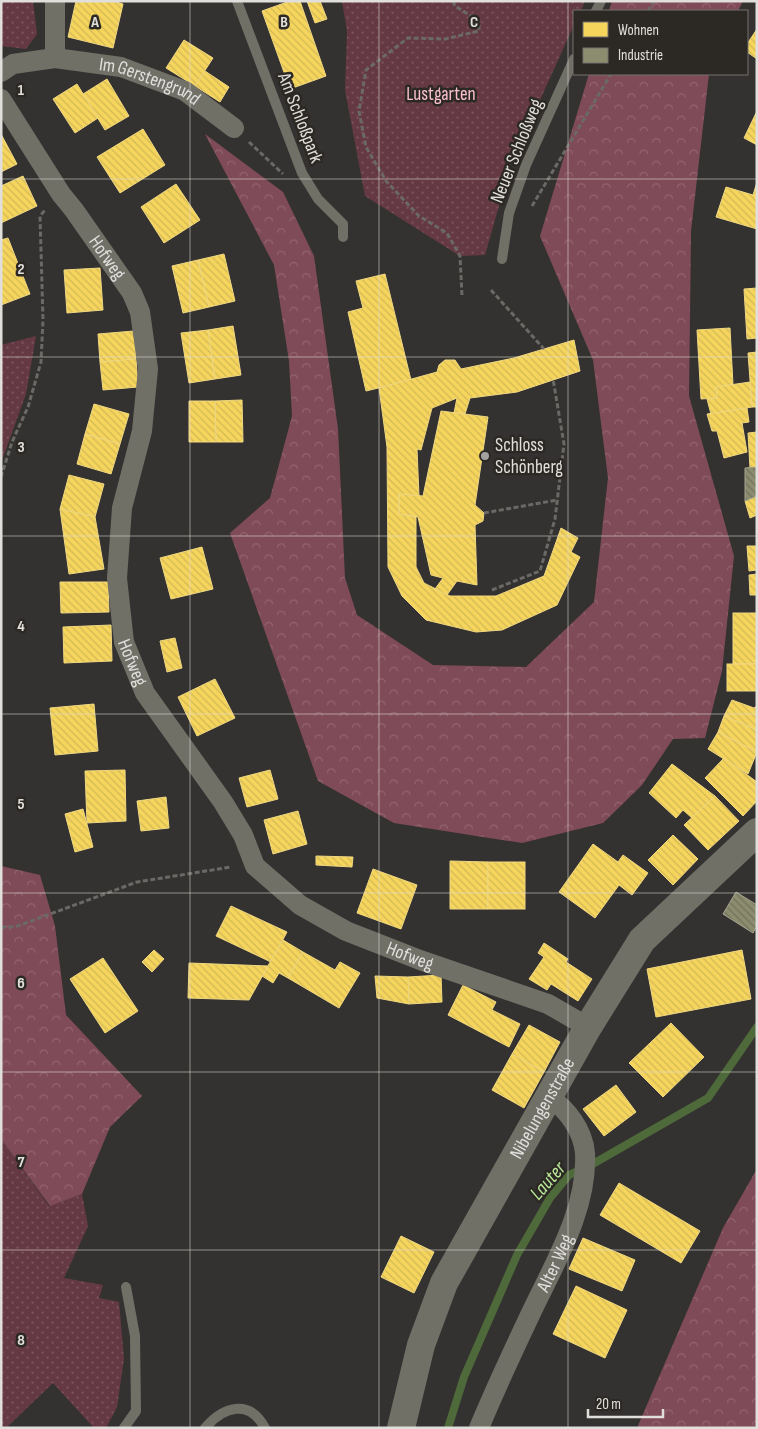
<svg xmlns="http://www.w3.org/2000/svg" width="758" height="1429" font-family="'Sofia Sans Condensed',sans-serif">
<defs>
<pattern id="green-dots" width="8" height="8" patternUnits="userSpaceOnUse" patternTransform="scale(1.25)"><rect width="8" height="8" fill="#653943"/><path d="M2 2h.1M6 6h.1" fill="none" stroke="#7b555e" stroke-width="1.8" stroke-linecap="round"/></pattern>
<pattern id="forest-crowns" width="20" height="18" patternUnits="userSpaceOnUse" patternTransform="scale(1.25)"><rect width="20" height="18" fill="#804b58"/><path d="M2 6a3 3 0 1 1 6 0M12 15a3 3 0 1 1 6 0" fill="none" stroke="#92646f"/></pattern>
<pattern id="homes-back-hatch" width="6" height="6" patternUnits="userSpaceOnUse" patternTransform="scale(1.25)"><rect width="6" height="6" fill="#f6d55c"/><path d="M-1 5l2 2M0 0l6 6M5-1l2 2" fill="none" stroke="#d2b857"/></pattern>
<pattern id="industry-back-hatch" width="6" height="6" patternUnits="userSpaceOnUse" patternTransform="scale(1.25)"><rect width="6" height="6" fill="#8c8c6e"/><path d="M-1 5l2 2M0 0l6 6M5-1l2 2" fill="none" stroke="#73725f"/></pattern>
</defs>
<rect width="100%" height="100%" fill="#343230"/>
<g fill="url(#green-dots)">
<polygon points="1,1 33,1 37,34 26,49 1,46"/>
<polygon points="342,1 585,1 581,11 574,11 574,25 511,164 485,255 460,256 365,196 345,90 347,31"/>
<polygon points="36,336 26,394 1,463 1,345"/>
<polygon points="1,1139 49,1206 82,1194 88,1226 64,1278 103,1285 99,1298 119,1302 124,1359 117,1407 106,1428 94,1428 53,1383 6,1428 1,1428"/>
</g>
<g fill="url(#forest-crowns)">
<polygon points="612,1 743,1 738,11 609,11"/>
<polygon points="589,74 709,74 691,231 689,396 734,556 722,671 705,738 673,739 642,785 603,823 522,843 394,823 318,781 230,533 270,498 292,416 289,361 274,265 205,134 283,192 314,256 338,429 345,578 357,615 433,665 526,667 594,602 608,478 593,360 540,236"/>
<polygon points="1,866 40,875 55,926 66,1015 142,1096 110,1127 82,1194 50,1206 1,1139"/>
<polygon points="757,1169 757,1428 637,1428 723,1228"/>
</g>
<g fill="url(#homes-back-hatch)" stroke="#f0d882">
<polygon points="76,1 113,1 123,4 113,48 68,37"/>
<polygon points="290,1 300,1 326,76 290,89 262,11"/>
<polygon points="307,1 320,1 327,19 315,23"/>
<polygon points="757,29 757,59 747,52 747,44"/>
<polygon points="184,40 213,58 195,86 166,68"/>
<polygon points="205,71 229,87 220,102 195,86"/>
<polygon points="107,79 129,116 105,130 83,94"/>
<polygon points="77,84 98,118 75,133 53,99"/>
<polygon points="757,111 757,145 744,138"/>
<polygon points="143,129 165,165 120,193 97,157"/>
<polygon points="1,134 17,164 1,172"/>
<polygon points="23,176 37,206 1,223 1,186"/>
<polygon points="757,182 757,229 716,217 726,187 753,195"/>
<polygon points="176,184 200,220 164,243 141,207"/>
<polygon points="8,238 30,294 1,305 1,240"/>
<polygon points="224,254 235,301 209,307 198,260"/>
<polygon points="198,260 209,307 183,313 172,266"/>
<polygon points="100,268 103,310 67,313 64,270"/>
<polygon points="385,274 411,380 366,391 348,312 363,308 356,281"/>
<polygon points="757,288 757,338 747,339 744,289"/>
<polygon points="233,326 241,375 215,379 208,330"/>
<polygon points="730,328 733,385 716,387 717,398 701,399 697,330"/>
<polygon points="208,330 215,379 189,383 181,333"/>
<polygon points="134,331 136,359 100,362 98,334"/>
<polygon points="574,340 580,371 517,392 470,398 465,414 454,413 457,398 432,408 421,450 417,449 419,496 399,494 399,514 416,517 416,567 424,583 450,596 496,596 544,576 561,528 578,538 571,552 580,557 557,605 502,630 476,632 426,620 402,596 388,567 387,447 379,388 437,372 439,365 445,360 455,360 461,369 514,358"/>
<polygon points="757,352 757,407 752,407 748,353"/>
<polygon points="136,359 138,387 103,390 100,362"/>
<polygon points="750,382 752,407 711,414 707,399 717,398 716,387"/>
<polygon points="242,400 243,442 216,442 215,401"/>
<polygon points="189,401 215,401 216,442 189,442"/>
<polygon points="94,404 129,414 120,444 85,434"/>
<polygon points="747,408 749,422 742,423 747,452 724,458 717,431 712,431 707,414"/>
<polygon points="441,411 488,417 475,505 484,513 483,521 475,525 477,585 457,581 447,595 435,589 443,578 431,575 418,517 399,514 399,494 423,496"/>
<polygon points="757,432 757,467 750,468 748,433"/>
<polygon points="85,434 120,444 111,474 77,464"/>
<polygon points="69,475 104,484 95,517 60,509"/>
<polygon points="757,496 757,515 750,518 745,501"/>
<polygon points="60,509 95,517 104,569 69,574"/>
<polygon points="747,546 757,546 757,570 749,571"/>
<polygon points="202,547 213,589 171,599 160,558"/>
<polygon points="757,574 757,595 750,595 749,575"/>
<polygon points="60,582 108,582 109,612 61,613"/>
<rect x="733" y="613" width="24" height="51"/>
<polygon points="111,625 112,661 64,663 63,627"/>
<polygon points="175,638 182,668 167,672 160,641"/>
<rect x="727" y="664" width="30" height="27"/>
<polygon points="215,679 235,718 197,736 178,697"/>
<polygon points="732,700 754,708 757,706 757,730 724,716"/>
<polygon points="94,704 98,751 55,755 50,708"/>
<polygon points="724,716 757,730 757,752 718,732"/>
<polygon points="718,732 757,752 748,774 708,749"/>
<polygon points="724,758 757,782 757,801 743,816 705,778"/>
<polygon points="672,764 715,796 692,818 683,810 676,818 649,793"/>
<polygon points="125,770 126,821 87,823 85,771"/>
<polygon points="270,770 278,799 247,807 239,778"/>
<polygon points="715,796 739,821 708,850 684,825"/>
<polygon points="166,797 169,828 141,831 137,801"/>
<polygon points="83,809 93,847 75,852 65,814"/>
<polygon points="298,811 307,844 273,854 264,820"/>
<polygon points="673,835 698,859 673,885 648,860"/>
<polygon points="593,844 618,862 623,855 648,873 632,895 619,885 595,918 559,892"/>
<polygon points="316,856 353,857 352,867 316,865"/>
<polygon points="450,861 488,862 488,909 450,909"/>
<rect x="488" y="862" width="37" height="47"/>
<polygon points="373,869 417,885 401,929 357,913"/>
<polygon points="231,906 287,932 271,962 216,936"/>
<polygon points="283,940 303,952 288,978 279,973 273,983 262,976"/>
<polygon points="544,943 568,959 566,962 592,979 578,1001 551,984 547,990 529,979 544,957 538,953"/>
<polygon points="154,950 164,959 152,972 142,962"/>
<polygon points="742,950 751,999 656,1017 647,969"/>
<polygon points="303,952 335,970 340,962 360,973 339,1008 288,978"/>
<polygon points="103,958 138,1011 105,1033 70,979"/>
<polygon points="189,963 268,966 249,1000 188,998"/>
<polygon points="441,975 442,1002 409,1004 408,977"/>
<polygon points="375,976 408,977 409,1004 377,998"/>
<polygon points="463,985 496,1002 492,1010 520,1024 509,1047 448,1015"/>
<polygon points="671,1023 704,1057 663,1097 629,1063"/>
<polygon points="529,1025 560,1042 544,1072 512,1054"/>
<polygon points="512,1054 544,1072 524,1108 492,1090"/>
<polygon points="616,1085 636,1112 604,1136 583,1109"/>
<polygon points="619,1183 700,1231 681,1263 600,1215"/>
<polygon points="401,1236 434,1252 414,1293 381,1277"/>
<polygon points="583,1238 635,1260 622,1291 569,1269"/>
<polygon points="576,1286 627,1310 605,1358 553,1334"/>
</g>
<g fill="url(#industry-back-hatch)" stroke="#a6a58f">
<polygon points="757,467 757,496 745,501 745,468"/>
<polygon points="736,892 757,905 757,926 753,933 723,914"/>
</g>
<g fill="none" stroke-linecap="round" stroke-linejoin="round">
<polyline stroke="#4e693a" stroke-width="8" points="448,1428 464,1377 517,1255 550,1198 569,1175 591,1165 708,1098 757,1027"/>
<g stroke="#6b6966" stroke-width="3" stroke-dasharray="5 2.5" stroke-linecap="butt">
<polyline points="453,1 455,6 479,21 479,31 445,39 408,38 366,70 359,111 366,147 386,181 419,216 447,233 460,256 462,296"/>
<polyline points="648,11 654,1"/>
<polyline points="249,142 283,174"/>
<polyline points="532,206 611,74"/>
<polyline points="491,290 544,349"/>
<polyline points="1,477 12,442 28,407 41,362 43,320 40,216 46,209"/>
<polyline points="484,513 557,500"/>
<polyline points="492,590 540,571 555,519 564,444 553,379"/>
<polyline points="1,927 15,927 137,882 231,867"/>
</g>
<g stroke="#717067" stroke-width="10">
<polyline points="237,1 302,173 318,199 343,224 343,237"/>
<polyline points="596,11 601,1"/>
<polyline points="502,259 509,213 526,165 574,59"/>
<polyline points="124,1428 136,1411 135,1336 126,1287"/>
<path d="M205 1428C223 1407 249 1398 265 1428"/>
</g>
<g stroke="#717067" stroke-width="20">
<polyline points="55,58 55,1"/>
<path id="s1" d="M1 72 13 64 55 58 121 67 185 91 234 128"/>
<path id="s2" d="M1 99 61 194 74 210 132 293 140 312 148 369 142 431 122 508 117 578 124 642 145 693 223 802 243 835 255 866 300 905 346 931 420 960 548 1004 588 1027"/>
<path id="s3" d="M479 1428C495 1389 513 1351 531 1313 554 1264 588 1209 585 1153 583 1130 567 1109 549 1097"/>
</g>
<path stroke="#717067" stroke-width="28" id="s4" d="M401 1428 421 1345 444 1283 588 1027 642 940 757 832"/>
</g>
<path fill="none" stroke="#e1dfdc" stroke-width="1" stroke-opacity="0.55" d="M190 1V1428M379 1V1428M568 1V1428M1 179H757M1 357H757M1 536H757M1 714H757M1 893H757M1 1072H757M1 1250H757"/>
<circle fill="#a4a2a0" stroke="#2c2824" stroke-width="2" cx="485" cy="456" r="5"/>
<g text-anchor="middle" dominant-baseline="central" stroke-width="5" stroke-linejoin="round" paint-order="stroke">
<g font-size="19" fill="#e1dfdc" stroke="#2c2824">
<text stroke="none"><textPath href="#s1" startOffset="155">Im Gerstengrund</textPath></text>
<text transform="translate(300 118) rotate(69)">Am Schloßpark</text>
<text transform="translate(517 151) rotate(-68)">Neuer Schloßweg</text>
<text stroke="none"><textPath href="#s2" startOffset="191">Hofweg</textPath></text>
<text stroke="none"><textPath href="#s2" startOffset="611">Hofweg</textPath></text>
<text stroke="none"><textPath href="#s2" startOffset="1031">Hofweg</textPath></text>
<text stroke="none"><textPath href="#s4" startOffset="352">Nibelungenstraße</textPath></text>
<text stroke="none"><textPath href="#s3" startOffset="182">Alter Weg</textPath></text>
</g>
<g font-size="19" fill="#fac1cc" stroke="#2c2824">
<text x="441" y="94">Lustgarten</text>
</g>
<g font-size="19" fill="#e1dfdc" stroke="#2c2824" text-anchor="start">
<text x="495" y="445">Schloss<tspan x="495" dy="22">Schönberg</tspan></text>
</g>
<g font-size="20" font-style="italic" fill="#bae89a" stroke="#2c2824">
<text transform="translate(548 1181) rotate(-49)">Lauter</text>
</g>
</g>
<g font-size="16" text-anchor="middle" font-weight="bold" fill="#e1dfdc" stroke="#2c2824" stroke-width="5" stroke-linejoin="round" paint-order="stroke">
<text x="95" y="27">A</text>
<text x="284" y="27">B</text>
<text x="474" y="27">C</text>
<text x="21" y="95">1</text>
<text x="21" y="274">2</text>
<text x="21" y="452">3</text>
<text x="21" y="631">4</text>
<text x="21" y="809">5</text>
<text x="21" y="988">6</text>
<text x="21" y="1167">7</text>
<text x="21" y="1345">8</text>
</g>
<rect width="758" height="1429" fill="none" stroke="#e1dfdc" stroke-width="5"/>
<rect x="573" y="10" width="175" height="65" fill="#2c2824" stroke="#74716e"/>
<rect x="583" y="22" width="25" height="15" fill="#f6d55c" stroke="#74716e"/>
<text x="618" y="35" font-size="15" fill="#e1dfdc">Wohnen</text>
<rect x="583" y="48" width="25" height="15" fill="#8c8c6e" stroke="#74716e"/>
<text x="618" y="60" font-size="15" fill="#e1dfdc">Industrie</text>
<path d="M588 1409v8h75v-8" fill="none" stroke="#e1dfdc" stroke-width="2.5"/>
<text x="596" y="1409" font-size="15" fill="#e1dfdc" stroke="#2c2824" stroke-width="4" paint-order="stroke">20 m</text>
</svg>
